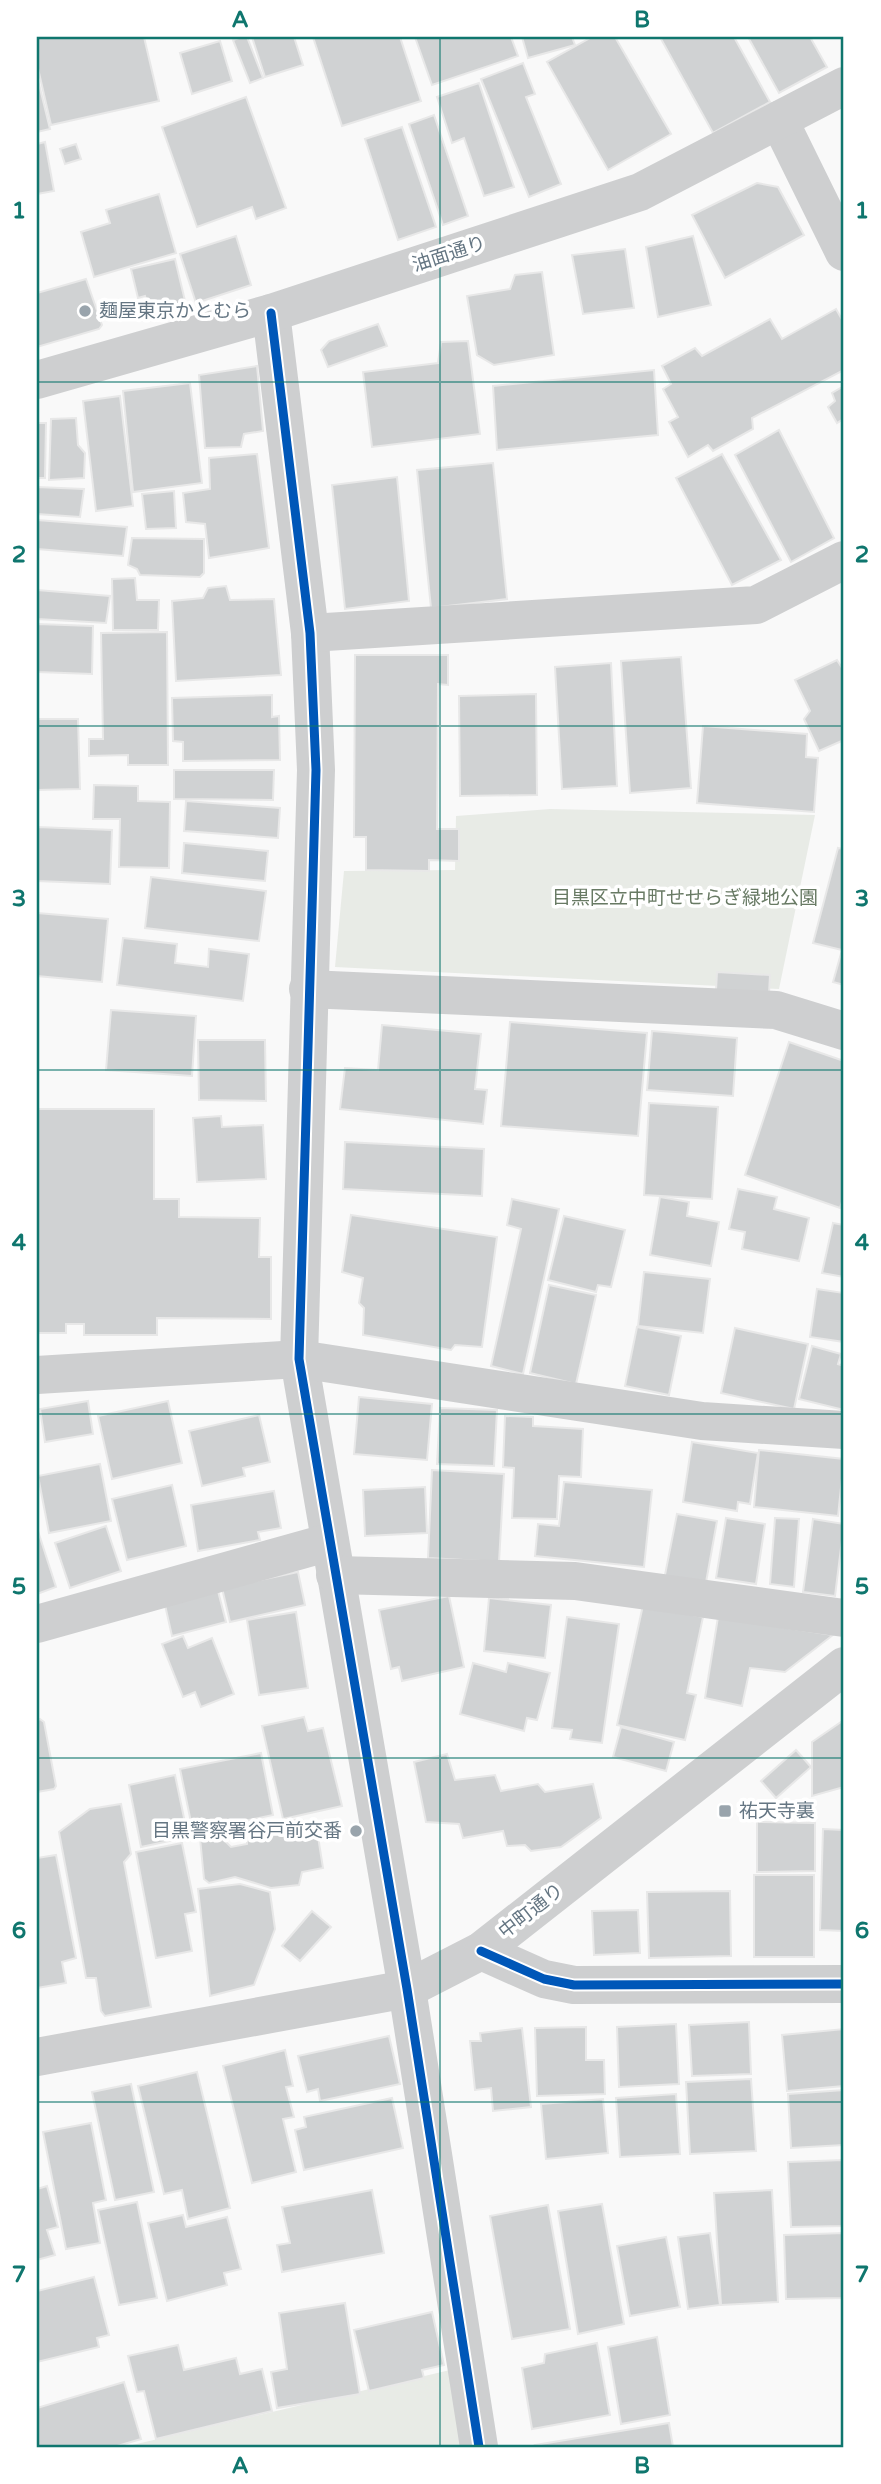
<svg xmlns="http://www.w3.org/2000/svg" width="881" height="2484" font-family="'Varela Round','Noto Sans JP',sans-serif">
<rect width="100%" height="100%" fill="#f9f9f9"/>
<g fill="#e8ebe6">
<polygon points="550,809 815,815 779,989 335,967 344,871 455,870 456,816"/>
<polygon points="450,2370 462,2447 124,2447"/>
</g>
<g fill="#d0d2d3" stroke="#e8e8e8" stroke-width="2">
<polygon points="43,37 144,37 159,101 51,125 37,64 37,38"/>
<polygon points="242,37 247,37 263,78 250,83 233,40"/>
<polygon points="252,37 294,37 303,65 265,77"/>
<polygon points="313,37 400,37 421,101 342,126"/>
<polygon points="415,37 511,37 518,56 432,85"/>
<polygon points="522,37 572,37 575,45 528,58"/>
<polygon points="592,37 615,37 671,134 608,170 547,62"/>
<polygon points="660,37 734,37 770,102 713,133"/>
<polygon points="748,37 810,37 827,67 779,93"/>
<polygon points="220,41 232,81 192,94 180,53"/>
<polygon points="523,63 535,94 526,97 561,184 529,197 481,79"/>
<polygon points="37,76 50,129 37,132"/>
<polygon points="479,83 514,187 484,196 464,138 452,143 437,97"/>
<polygon points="246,97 286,208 256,219 252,207 197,227 162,127"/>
<polygon points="434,115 468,216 443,225 409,124"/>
<polygon points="402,127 436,227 398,240 365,139"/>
<polygon points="45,142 54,191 37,194 37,144"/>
<polygon points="76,144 81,159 65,164 60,149"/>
<polygon points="757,183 778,187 804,235 725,278 692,215"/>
<polygon points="159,194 176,253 94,277 81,232 110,223 106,210"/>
<polygon points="236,236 251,285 196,303 180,254"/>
<polygon points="693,236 711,305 658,317 646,247"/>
<polygon points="625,249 634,308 583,314 572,255"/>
<polygon points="175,259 186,305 150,314 145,296 138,298 131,269"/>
<polygon points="542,272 554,355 494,365 477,355 467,296 510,289 515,275"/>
<polygon points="86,279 102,325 99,329 37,347 37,293"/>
<polygon points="836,309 844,323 844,370 752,418 753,429 713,451 708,445 688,457 669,422 678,417 663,389 671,384 662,366 695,348 702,356 770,319 782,339"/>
<polygon points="378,324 387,346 328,367 321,350 329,341"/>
<polygon points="468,341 480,434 372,447 363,372 438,363 441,342"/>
<polygon points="257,366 263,431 244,434 241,447 205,448 199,375"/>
<polygon points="654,370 658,435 497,450 493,386"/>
<polygon points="190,383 202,483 133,492 123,391"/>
<polygon points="844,386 844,425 842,420 837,423 828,407 835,401 832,393"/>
<polygon points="120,396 133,506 96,511 83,401"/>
<polygon points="76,418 78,445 85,453 84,478 49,480 51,419"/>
<polygon points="37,423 46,423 45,478 37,478"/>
<polygon points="779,430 834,538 791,562 735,455"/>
<polygon points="257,454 269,548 209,558 205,524 186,522 183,493 210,489 209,458"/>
<polygon points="722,454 781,560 732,585 676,478"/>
<polygon points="493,463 507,599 431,608 417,470"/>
<polygon points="397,477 409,601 345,609 332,485"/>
<polygon points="37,487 84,489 80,517 37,514"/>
<polygon points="174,491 176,528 146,529 142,494"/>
<polygon points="37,520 127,527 123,556 37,549"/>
<polygon points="132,538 204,539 204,573 200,577 140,575 137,569 128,565"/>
<polygon points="135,578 137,600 159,600 158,630 113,630 112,579"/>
<polygon points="226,586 230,600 274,599 281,675 176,681 172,601 203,598 208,588"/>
<polygon points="37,590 110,596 106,623 37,619"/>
<polygon points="37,624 93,626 92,674 37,672"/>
<polygon points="167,632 168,765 128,765 128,755 89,756 89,739 103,739 101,633"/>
<polygon points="355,655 448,655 448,685 438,684 437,829 459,829 459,861 429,860 429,871 366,870 366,837 354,837"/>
<polygon points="681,657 691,788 630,793 621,661"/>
<polygon points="837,660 844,671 844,740 819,751 804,719 810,711 795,680"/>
<polygon points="611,663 617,786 562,789 555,667"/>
<polygon points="536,694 537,795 460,796 459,696"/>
<polygon points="272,695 272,717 279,716 280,760 183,761 183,742 173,741 172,698"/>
<polygon points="37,719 78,719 80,789 37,790"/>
<polygon points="703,726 807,734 806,757 818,758 814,812 697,803"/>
<polygon points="174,770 274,770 273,800 174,799"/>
<polygon points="94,785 138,786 138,801 170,802 169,868 119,867 120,819 93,819"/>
<polygon points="186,801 280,808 278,838 184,831"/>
<polygon points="37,827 112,830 110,884 37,881"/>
<polygon points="184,843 268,851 265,881 182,873"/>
<polygon points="838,848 844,849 844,985 833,982 842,950 813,943"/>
<polygon points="151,877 266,891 259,941 145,928"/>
<polygon points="37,913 108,919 102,982 37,976"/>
<polygon points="123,938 177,944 175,963 208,967 209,949 249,954 243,1001 117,985"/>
<polygon points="717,972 770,975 769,994 716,990"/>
<polygon points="111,1010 196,1016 192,1076 106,1070"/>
<polygon points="510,1022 647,1033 638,1136 501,1126"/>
<polygon points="382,1025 481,1034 475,1089 487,1090 483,1124 340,1109 345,1068 378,1070"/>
<polygon points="652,1031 737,1038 733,1096 647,1090"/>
<polygon points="198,1040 265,1040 266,1101 199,1100"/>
<polygon points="789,1042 844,1061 844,1195 840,1208 745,1175"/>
<polygon points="649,1103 718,1107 712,1199 644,1195"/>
<polygon points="37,1109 154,1109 154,1199 179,1199 179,1217 260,1218 259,1257 271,1257 271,1319 157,1318 157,1335 84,1335 84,1324 66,1324 66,1333 37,1333"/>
<polygon points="221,1116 222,1127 263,1125 266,1179 197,1182 193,1118"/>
<polygon points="345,1142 484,1149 482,1196 343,1189"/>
<polygon points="738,1189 777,1197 774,1209 809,1218 799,1261 742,1249 745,1232 729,1229"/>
<polygon points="660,1197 689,1202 687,1216 719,1222 711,1266 650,1255"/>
<polygon points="512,1199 559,1209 523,1374 491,1366 521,1229 507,1225"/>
<polygon points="351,1215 497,1237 482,1347 455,1345 451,1350 363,1335 364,1308 359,1303 363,1278 342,1272"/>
<polygon points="564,1216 625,1230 611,1287 598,1285 596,1292 548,1280"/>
<polygon points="833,1223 844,1225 844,1277 822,1273"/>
<polygon points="644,1272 710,1279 703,1333 638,1326"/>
<polygon points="549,1285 596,1295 576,1384 530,1373"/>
<polygon points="817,1289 844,1293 844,1342 810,1337"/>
<polygon points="637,1327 681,1336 669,1395 625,1386"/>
<polygon points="735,1328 808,1344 794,1409 721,1393"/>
<polygon points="812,1346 841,1354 838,1364 844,1366 844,1410 799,1399"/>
<polygon points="359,1397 432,1404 427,1460 354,1454"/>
<polygon points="88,1401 93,1434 45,1442 40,1409"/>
<polygon points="168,1401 182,1463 112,1479 98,1416"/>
<polygon points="440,1408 497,1410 494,1466 437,1464"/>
<polygon points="259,1415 270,1462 243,1468 245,1476 202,1486 189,1431"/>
<polygon points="505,1416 533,1417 533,1426 583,1429 581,1477 559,1476 557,1519 512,1518 514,1468 503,1467"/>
<polygon points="692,1442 758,1453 750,1504 738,1502 737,1511 683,1502"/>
<polygon points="759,1450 844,1459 838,1516 754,1507"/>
<polygon points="100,1464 111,1521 49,1533 38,1476"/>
<polygon points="432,1470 504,1474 499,1562 428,1558"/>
<polygon points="564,1482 652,1490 644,1567 535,1556 538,1524 559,1526"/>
<polygon points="172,1485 186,1546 127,1560 112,1499"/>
<polygon points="425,1487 427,1533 365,1536 363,1490"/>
<polygon points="274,1491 281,1528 258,1532 260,1540 198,1551 191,1505"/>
<polygon points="677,1514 717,1521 705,1588 664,1580"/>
<polygon points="726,1518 765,1524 756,1584 716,1578"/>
<polygon points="775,1518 799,1519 794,1587 770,1584"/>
<polygon points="813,1519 844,1524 835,1596 803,1592"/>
<polygon points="106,1526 121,1571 70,1588 55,1543"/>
<polygon points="37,1528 56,1587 37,1594"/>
<polygon points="298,1572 305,1605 230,1622 222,1588"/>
<polygon points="218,1591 226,1622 172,1636 165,1605"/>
<polygon points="449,1596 464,1667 402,1681 399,1667 391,1669 379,1610"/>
<polygon points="489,1598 551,1605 545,1658 484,1651"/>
<polygon points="643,1605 703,1617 687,1693 696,1695 685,1740 617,1725"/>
<polygon points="296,1612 308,1688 259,1695 247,1620"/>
<polygon points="567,1617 619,1624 602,1743 570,1739 572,1730 552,1728"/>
<polygon points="718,1617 833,1635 785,1672 750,1668 742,1706 705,1698"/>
<polygon points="183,1636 188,1648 212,1638 234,1694 201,1707 195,1692 183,1697 162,1644"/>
<polygon points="473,1663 506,1672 508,1663 550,1673 537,1720 527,1718 524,1731 460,1714"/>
<polygon points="304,1717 308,1731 323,1728 342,1806 283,1819 262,1726"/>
<polygon points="40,1719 44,1722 56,1786 54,1789 37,1792 37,1721"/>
<polygon points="844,1720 844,1787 812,1796 812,1742"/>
<polygon points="621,1727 674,1742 666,1771 613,1757"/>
<polygon points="796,1750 811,1767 776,1798 761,1781"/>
<polygon points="261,1753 273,1815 193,1832 180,1769"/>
<polygon points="447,1754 455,1780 495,1775 501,1791 538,1784 545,1792 593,1784 601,1818 561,1847 531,1851 525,1845 507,1846 503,1831 463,1838 459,1824 426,1822 414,1762"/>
<polygon points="175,1775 188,1837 141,1847 129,1785"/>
<polygon points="121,1804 131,1854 124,1862 151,2007 105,2016 101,2011 96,1978 86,1978 59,1832 90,1809"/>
<polygon points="301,1819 317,1830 323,1868 302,1872 299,1885 271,1888 235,1877 209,1883 204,1879 200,1838 219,1835 231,1847 247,1844 247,1828"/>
<polygon points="757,1822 815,1823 815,1871 757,1872"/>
<polygon points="823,1829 844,1830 844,1931 820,1930"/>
<polygon points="182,1843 196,1912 185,1914 192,1951 156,1958 136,1852"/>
<polygon points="56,1855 76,1958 62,1962 66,1983 37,1988 37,1858"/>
<rect x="754" y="1875" width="60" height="82"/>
<polygon points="240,1884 270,1892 275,1929 254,1985 210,1996 198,1889"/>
<polygon points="730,1891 731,1956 649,1958 647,1892"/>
<polygon points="638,1910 640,1953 594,1955 592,1911"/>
<polygon points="312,1911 331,1927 300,1961 282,1946"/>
<polygon points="749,2022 751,2074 692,2076 689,2025"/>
<polygon points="676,2024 679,2084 619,2087 617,2027"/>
<polygon points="586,2027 586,2060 604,2060 605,2094 537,2096 535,2028"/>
<polygon points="522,2028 531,2107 493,2111 491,2088 475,2090 470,2041 481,2041 480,2033"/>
<polygon points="844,2029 844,2086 787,2091 782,2035"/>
<polygon points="389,2036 400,2084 320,2101 318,2089 307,2092 298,2056"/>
<polygon points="285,2050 293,2086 286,2087 294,2117 283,2119 296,2172 252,2183 223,2066"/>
<polygon points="197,2072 230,2208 188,2219 182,2190 164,2194 138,2086"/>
<polygon points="751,2079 756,2151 690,2154 686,2082"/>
<polygon points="131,2084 154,2192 115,2200 92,2092"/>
<polygon points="844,2090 844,2145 791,2148 788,2094"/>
<polygon points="676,2094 680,2154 620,2157 616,2098"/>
<polygon points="392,2098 403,2148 304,2170 295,2130 306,2127 304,2117"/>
<polygon points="603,2099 608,2153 546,2159 541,2104"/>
<polygon points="91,2123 106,2200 93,2203 100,2243 66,2249 43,2132"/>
<polygon points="844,2160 844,2226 791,2227 788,2162"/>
<polygon points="47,2186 58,2227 47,2230 55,2255 37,2260 37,2189"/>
<polygon points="372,2190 384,2253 282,2272 277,2245 290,2243 282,2207"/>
<polygon points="772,2190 778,2302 721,2305 714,2193"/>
<polygon points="137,2202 157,2298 119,2305 98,2210"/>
<polygon points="602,2204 624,2324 578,2334 558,2211"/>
<polygon points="548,2205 570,2329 512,2339 490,2216"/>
<polygon points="183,2215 186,2227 227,2217 241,2269 224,2273 227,2285 167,2301 148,2223"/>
<polygon points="710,2233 720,2305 688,2309 678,2237"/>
<polygon points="844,2233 844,2298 786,2299 784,2235"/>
<polygon points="666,2237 680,2307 630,2316 617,2246"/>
<polygon points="94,2277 109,2335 97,2338 99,2347 37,2362 37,2291"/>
<polygon points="345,2303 360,2394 277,2408 271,2372 287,2369 279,2313"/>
<polygon points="432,2312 444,2365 422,2370 424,2378 369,2391 354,2330"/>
<polygon points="657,2337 670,2415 621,2424 608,2347"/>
<polygon points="597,2343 610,2415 532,2429 522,2368 544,2363 545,2354"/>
<polygon points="178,2345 184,2370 236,2358 240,2374 262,2369 272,2411 156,2439 144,2391 137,2392 128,2356"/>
<polygon points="124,2382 141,2439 114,2447 37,2447 37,2408"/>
<polygon points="669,2423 673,2447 536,2447 535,2445"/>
</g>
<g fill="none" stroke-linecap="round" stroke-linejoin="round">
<g stroke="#cecfd0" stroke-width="38">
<polyline points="779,120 844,252"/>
<polyline points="271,313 310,633 316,770 299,1359 407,1989 479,2447"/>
<polyline points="37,380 271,313 640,192 844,86"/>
<polyline points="310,633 756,605 844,560"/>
<polyline points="308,989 776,1010 844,1031"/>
<polyline points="37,1375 299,1359 702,1421 844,1430"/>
<polyline points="335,1575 575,1581 844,1618"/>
<polyline points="37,1624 330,1542"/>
<polyline points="481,1951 544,1979 574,1985 844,1984"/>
<polyline points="37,2057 407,1989 481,1951 844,1666"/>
</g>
<defs>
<g id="cycleway">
<polyline points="271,313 310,633 316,770 299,1359 407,1989 479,2447"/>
<polyline points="481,1951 544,1979 574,1985 844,1984"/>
</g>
</defs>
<use href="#cycleway" stroke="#fff" stroke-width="13"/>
<use href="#cycleway" stroke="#0057b8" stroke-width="9"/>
</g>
<path fill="none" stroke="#0f766e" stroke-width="2" stroke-opacity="0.55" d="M440 37V2447M37 382H844M37 726H844M37 1070H844M37 1414H844M37 1758H844M37 2102H844"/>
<g fill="#99a4ac" stroke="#fff" stroke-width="2.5">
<circle cx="85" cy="311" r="7"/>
<rect x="718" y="1804" width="14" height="14" rx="3.5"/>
<circle cx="356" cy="1831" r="7"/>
</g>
<g text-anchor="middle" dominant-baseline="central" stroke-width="7" stroke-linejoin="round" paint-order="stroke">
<g font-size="19" fill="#657683" stroke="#fff">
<text transform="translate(449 254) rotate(-18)">油面通り</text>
<text transform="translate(531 1911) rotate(-38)">中町通り</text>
</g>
<g font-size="19" fill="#657683" stroke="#fff" text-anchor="start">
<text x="99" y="311">麺屋東京かとむら</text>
<text x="739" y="1811">祐天寺裏</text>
<text x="342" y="1831" text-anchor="end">目黒警察署谷戸前交番</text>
</g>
<g font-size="19" fill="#687a64" stroke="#fff">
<text x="685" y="898">目黒区立中町せせらぎ緑地公園</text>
</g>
</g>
<rect width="881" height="2484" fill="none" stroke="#ffffff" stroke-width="77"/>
<rect x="38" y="38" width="804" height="2408" fill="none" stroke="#0f766e" stroke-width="2.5"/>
<g font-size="23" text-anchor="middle" font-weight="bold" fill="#0f766e">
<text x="240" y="27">A</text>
<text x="642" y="27">B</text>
<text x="19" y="218">1</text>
<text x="862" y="218">1</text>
<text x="19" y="562">2</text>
<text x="862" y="562">2</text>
<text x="19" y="906">3</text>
<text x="862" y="906">3</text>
<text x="19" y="1250">4</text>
<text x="862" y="1250">4</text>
<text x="19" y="1594">5</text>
<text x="862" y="1594">5</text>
<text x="19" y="1938">6</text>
<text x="862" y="1938">6</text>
<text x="19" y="2282">7</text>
<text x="862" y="2282">7</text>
<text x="240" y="2473">A</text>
<text x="642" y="2473">B</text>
</g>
</svg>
